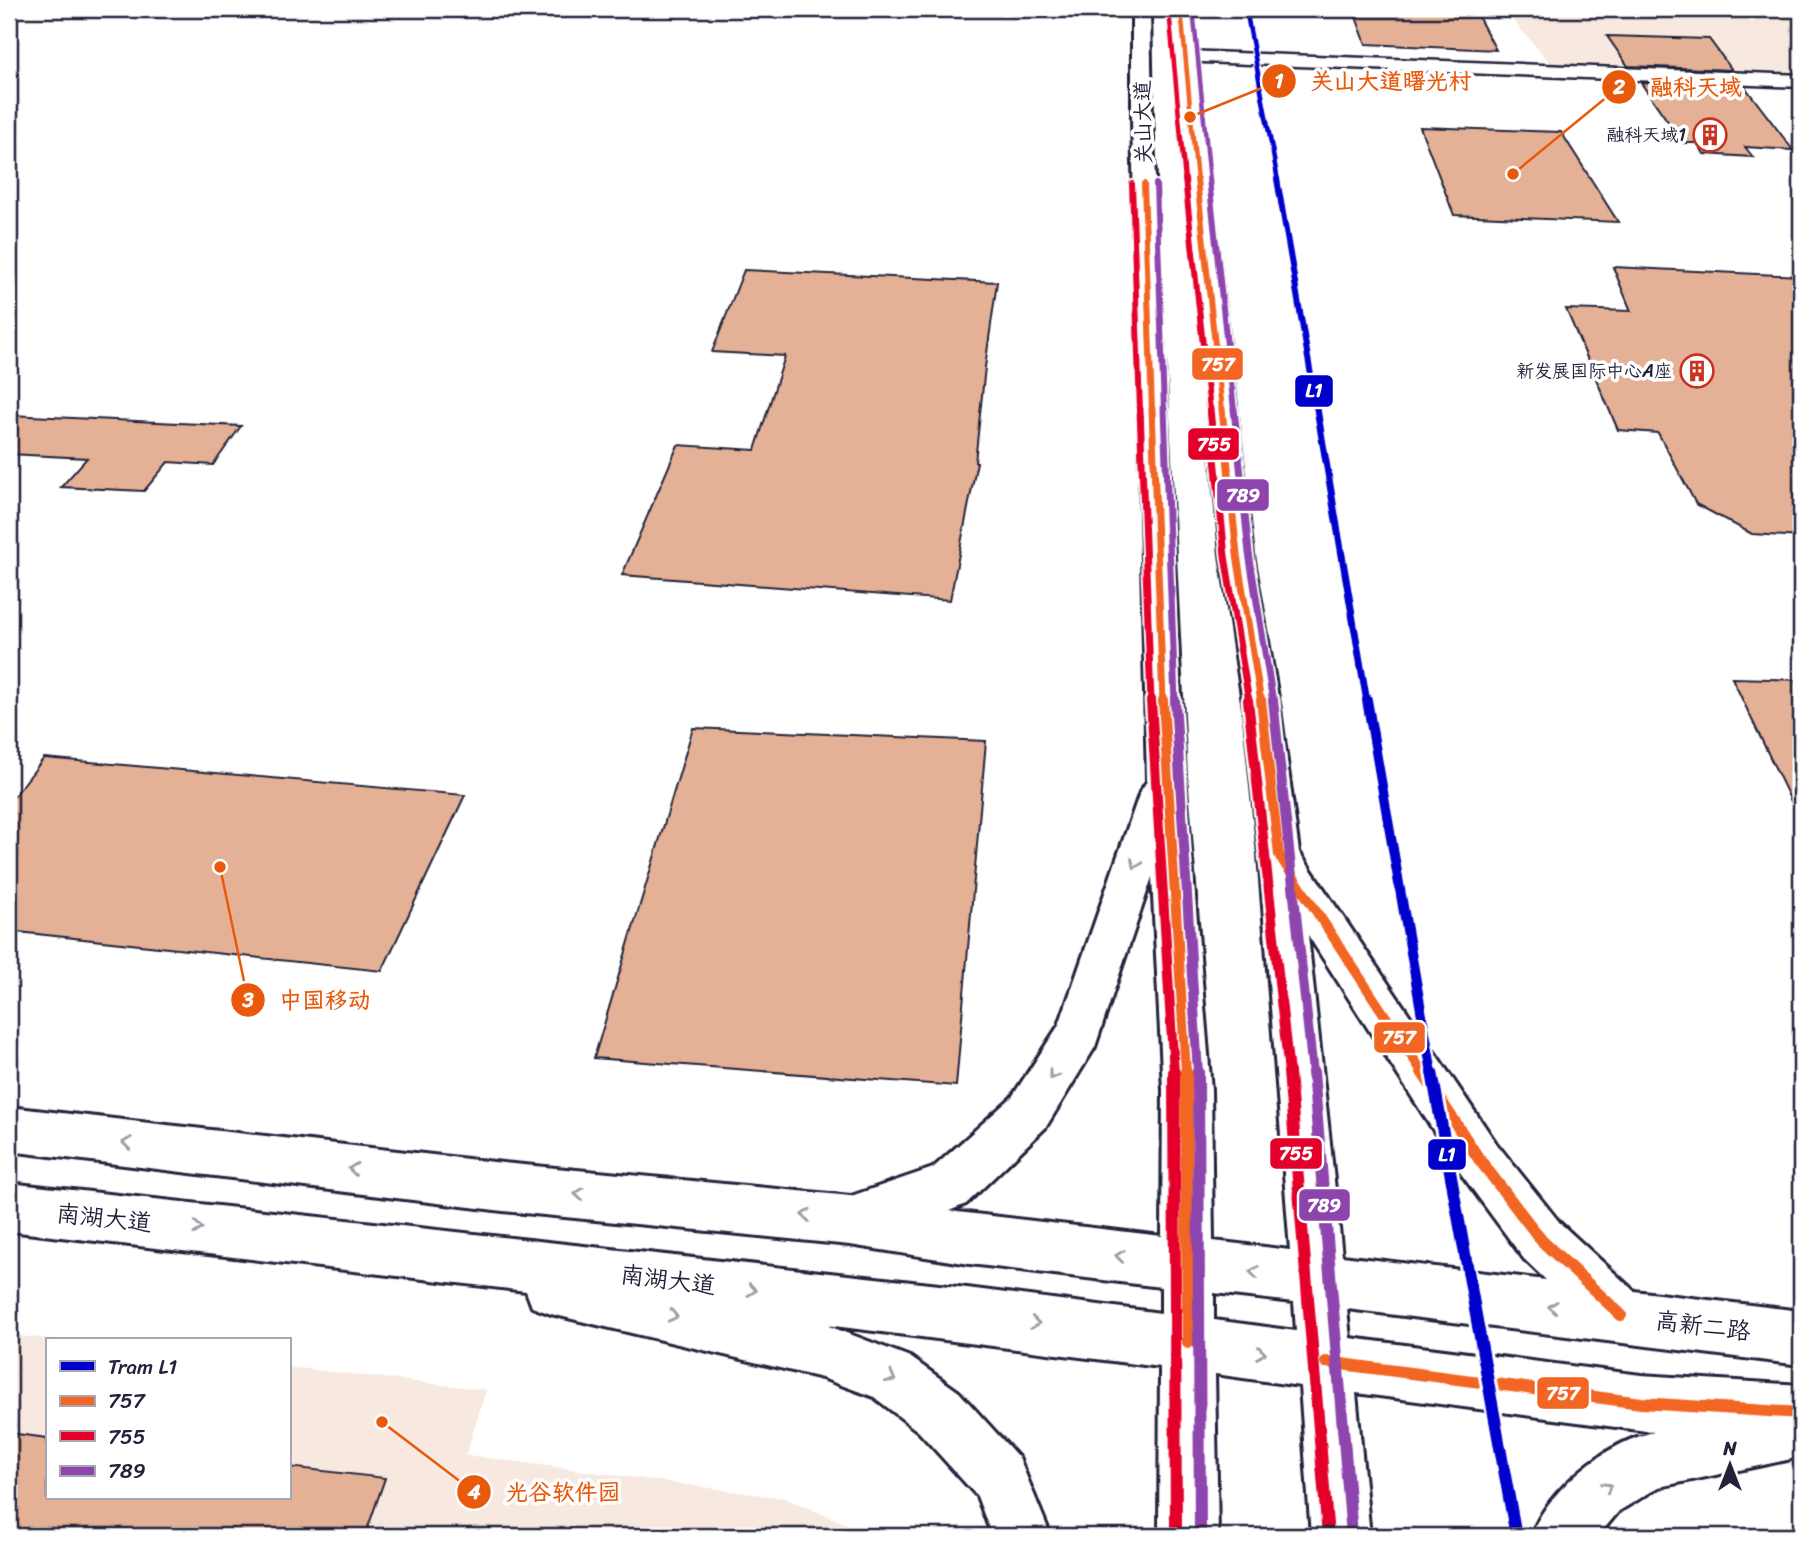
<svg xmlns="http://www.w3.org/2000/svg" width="1810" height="1545" font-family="Sriracha,'LXGW WenKai TC',sans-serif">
<rect width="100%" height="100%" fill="#fff"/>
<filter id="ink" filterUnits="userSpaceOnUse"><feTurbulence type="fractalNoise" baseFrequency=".0143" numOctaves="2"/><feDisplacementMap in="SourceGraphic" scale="14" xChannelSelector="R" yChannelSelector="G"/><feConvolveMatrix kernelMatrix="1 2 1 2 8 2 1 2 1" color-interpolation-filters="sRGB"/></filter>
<g filter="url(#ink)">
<g fill="#f7e8e0">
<polygon points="1503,9 1801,9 1801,76 1553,66"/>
<polygon points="9,1335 58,1340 47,1340 47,1498 289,1498 289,1367 486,1390 466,1455 784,1498 847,1524 857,1536 9,1536"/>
</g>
<g fill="#e4b196" stroke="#22223b" stroke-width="2">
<polygon points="1353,9 1474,9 1496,50 1366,44"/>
<polygon points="1607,36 1709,39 1732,70 1628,66"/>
<polygon points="1641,83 1745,87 1793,150 1745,147 1753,157 1704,154 1698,143 1683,143"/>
<polygon points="1420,127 1561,132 1618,222 1454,215"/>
<polygon points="1613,267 1801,276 1801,537 1752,534 1696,504 1658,433 1618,430 1566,309 1631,311"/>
<polygon points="744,270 997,282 985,367 975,462 977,462 950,600 622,575 678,445 755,450 785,356 712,352"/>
<polygon points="9,415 241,426 213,465 168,462 144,491 61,487 87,458 9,454"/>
<polygon points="1732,678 1801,680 1801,822"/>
<polygon points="693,728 986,741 956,1086 594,1058"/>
<polygon points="44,758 465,795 382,971 9,931 9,803"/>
<polygon points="9,1433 47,1438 47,1498 289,1498 289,1467 385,1478 365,1536 9,1536"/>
</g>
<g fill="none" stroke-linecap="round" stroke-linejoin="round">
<defs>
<polygon id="minor" points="1186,51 1801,75 1801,87 1179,61 1177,57"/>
<path id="primary" d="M1132 9H1150L1152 118 1185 776 1211 1090 1213 1241 1290 1250 1259 855 1244 709 1221 555 1192 230 1181 141 1172 9H1190L1203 141 1216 230 1253 555 1280 709 1299 852 1496 1143 1560 1223 1634 1291 1801 1311V1365L1347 1309 1350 1338 1641 1375 1801 1385V1457L1659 1487 1619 1511 1598 1536H1531C1548 1490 1605 1443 1654 1432L1356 1393 1370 1536H1311L1300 1386 1215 1374 1218 1536H1159L1160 1367 826 1325 910 1357 959 1392 1019 1458 1051 1536H992L977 1496 919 1432 874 1397 822 1378 551 1314 532 1307 526 1291 9 1231V1183L967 1288 1161 1313V1287L970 1264 850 1245 503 1211 9 1151V1107L503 1163 851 1196 933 1168 1012 1097 1059 1025 1140 792 1147 781 1132 118ZM1152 877 1163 1090 1162 1236 949 1211 966 1204 1046 1127 1095 1047ZM1308 935 1462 1175 1524 1259 1546 1280 1342 1256ZM1214 1293 1294 1302 1296 1331 1214 1320Z"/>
</defs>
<use href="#minor" stroke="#22223b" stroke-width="5"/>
<use href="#primary" stroke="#22223b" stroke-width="6"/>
<use href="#minor" fill="#fff" fill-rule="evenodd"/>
<use href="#primary" fill="#fff" fill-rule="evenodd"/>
<defs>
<polyline id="bus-1-far4" points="1181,9 1197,181"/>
<g id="bus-1-far3">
<polyline points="1197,179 1222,410"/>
<polyline points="1144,184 1152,410"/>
</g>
<g id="bus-1-far2">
<polyline points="1152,409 1163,702"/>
<polyline points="1222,409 1237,555 1261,702"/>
</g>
<g id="bus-1-far1">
<polyline points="1163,700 1186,1073"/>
<polyline points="1261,700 1279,855 1423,1073"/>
</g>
<g id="bus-1">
<polyline points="1186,1072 1188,1343"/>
<polyline points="1422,1072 1479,1159 1542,1241 1621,1315"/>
<polyline points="1326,1362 1641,1403 1801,1413"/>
</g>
<polyline id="bus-2-far4" points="1169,10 1185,181"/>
<g id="bus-2-far3">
<polyline points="1185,179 1210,410"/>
<polyline points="1132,184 1140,410"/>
</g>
<g id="bus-2-far2">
<polyline points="1140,409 1151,702"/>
<polyline points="1210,409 1225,556 1249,702"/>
</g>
<g id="bus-2-far1">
<polyline points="1151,700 1174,1073"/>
<polyline points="1248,700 1289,1073"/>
</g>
<g id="bus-2">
<polyline points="1174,1072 1176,1536"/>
<polyline points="1289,1072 1328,1536"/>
</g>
<polyline id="bus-3-far4" points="1193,9 1210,181"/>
<g id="bus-3-far3">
<polyline points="1209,179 1234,410"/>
<polyline points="1156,184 1164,410"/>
</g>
<g id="bus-3-far2">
<polyline points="1164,409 1175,702"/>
<polyline points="1234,409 1249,553 1273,702"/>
</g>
<g id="bus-3-far1">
<polyline points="1175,700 1198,1073"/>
<polyline points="1273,700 1313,1073"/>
</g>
<g id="bus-3">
<polyline points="1198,1072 1200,1536"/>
<polyline points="1313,1072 1352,1535"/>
</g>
</defs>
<use href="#bus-1-far4" stroke="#fff" stroke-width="7"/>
<use href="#bus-1-far3" stroke="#fff" stroke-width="10"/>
<use href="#bus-1-far2" stroke="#fff" stroke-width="11"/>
<use href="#bus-1-far1" stroke="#fff" stroke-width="15"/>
<use href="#bus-1" stroke="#fff" stroke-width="18"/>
<use href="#bus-2-far4" stroke="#fff" stroke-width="7"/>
<use href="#bus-2-far3" stroke="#fff" stroke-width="10"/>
<use href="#bus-2-far2" stroke="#fff" stroke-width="11"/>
<use href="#bus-2-far1" stroke="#fff" stroke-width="15"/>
<use href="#bus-2" stroke="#fff" stroke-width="18"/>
<use href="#bus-3-far4" stroke="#fff" stroke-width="7"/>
<use href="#bus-3-far3" stroke="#fff" stroke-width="10"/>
<use href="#bus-3-far2" stroke="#fff" stroke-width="11"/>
<use href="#bus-3-far1" stroke="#fff" stroke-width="15"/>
<use href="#bus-3" stroke="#fff" stroke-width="18"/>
<use href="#bus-1-far4" stroke="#f26522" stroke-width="4.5"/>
<use href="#bus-1-far3" stroke="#f26522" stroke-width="6"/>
<use href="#bus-1-far2" stroke="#f26522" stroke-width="7"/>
<use href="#bus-1-far1" stroke="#f26522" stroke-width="10"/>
<use href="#bus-1" stroke="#f26522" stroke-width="12"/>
<use href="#bus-2-far4" stroke="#e4002b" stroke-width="4.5"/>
<use href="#bus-2-far3" stroke="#e4002b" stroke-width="6"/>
<use href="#bus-2-far2" stroke="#e4002b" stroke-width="7"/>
<use href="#bus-2-far1" stroke="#e4002b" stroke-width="10"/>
<use href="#bus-2" stroke="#e4002b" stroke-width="12"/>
<use href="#bus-3-far4" stroke="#8e44ad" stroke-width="4.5"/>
<use href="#bus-3-far3" stroke="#8e44ad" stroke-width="6"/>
<use href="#bus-3-far2" stroke="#8e44ad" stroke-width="7"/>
<use href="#bus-3-far1" stroke="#8e44ad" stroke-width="10"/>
<use href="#bus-3" stroke="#8e44ad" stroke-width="12"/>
<defs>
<polyline id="tram-1-far4" points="1246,9 1278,181"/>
<polyline id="tram-1-far3" points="1277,179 1317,410"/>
<polyline id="tram-1-far2" points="1317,409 1367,702"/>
<polyline id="tram-1-far1" points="1367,700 1432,1073"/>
<polyline id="tram-1" points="1432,1072 1516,1536"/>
</defs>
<use href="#tram-1-far4" stroke="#fff" stroke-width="7"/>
<use href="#tram-1-far3" stroke="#fff" stroke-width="10"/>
<use href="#tram-1-far2" stroke="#fff" stroke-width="11"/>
<use href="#tram-1-far1" stroke="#fff" stroke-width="15"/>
<use href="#tram-1" stroke="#fff" stroke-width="18"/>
<use href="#tram-1-far4" stroke="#0000cd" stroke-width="4.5"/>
<use href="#tram-1-far3" stroke="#0000cd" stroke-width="6"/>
<use href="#tram-1-far2" stroke="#0000cd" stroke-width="7"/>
<use href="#tram-1-far1" stroke="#0000cd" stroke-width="10"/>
<use href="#tram-1" stroke="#0000cd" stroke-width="12"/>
</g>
<defs><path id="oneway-chevron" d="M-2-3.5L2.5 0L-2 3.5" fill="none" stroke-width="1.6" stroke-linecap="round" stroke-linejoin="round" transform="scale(1.75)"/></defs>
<g stroke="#9c9ca7">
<use href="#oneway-chevron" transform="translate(1136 864) rotate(109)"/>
<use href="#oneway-chevron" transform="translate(1053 1075) rotate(122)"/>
<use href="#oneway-chevron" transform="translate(127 1143) rotate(-173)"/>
<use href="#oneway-chevron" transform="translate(353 1169) rotate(-173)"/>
<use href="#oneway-chevron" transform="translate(579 1194) rotate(-175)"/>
<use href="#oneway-chevron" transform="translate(806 1215) rotate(-175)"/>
<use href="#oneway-chevron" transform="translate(198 1228) rotate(6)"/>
<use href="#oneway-chevron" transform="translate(1120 1256) rotate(-173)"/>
<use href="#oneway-chevron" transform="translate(1254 1272) rotate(-173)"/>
<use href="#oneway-chevron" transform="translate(752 1290) rotate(7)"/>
<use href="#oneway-chevron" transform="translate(1553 1307) rotate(-173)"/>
<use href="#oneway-chevron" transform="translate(673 1316) rotate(13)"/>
<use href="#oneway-chevron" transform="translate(1035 1323) rotate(7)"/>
<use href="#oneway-chevron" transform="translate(1261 1353) rotate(8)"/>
<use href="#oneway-chevron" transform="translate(891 1378) rotate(29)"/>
<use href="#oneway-chevron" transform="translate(1607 1487) rotate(-33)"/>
</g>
</g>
<defs>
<symbol id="building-ring" viewBox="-11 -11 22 22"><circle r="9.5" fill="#fff" stroke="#c8321e" stroke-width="1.5"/><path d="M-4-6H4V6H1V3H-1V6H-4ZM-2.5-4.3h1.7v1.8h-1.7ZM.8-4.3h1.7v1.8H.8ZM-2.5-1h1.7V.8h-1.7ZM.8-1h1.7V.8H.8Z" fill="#c8321e"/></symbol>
</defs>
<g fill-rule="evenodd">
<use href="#building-ring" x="1691" y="116" width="38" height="38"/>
<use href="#building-ring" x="1678" y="352" width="38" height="38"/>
</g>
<g text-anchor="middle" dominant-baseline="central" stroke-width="7" stroke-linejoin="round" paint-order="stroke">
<g font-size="18" fill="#22223b" stroke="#fff" text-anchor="end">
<text x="1686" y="135">融科天域1</text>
<text x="1672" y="371">新发展国际中心A座</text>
</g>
<g font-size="21" fill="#22223b" stroke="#fff">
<text transform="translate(1143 122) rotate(-91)">关山大道</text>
</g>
<g font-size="24" fill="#22223b" stroke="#fff">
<text transform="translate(104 1218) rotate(6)">南湖大道</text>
<text transform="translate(668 1280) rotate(7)">南湖大道</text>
<text transform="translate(1703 1326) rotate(7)">高新二路</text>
</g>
</g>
<path fill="none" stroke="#e8590c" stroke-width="2.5" d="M1190 117L1279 81M1513 174L1619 87M220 867L248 1000M382 1422L474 1492"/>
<g fill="#e8590c" stroke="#fff" stroke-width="2.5">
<circle cx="1190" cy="117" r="7"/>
<circle cx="1513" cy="174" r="7"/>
<circle cx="220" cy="867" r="7"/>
<circle cx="382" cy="1422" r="7"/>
<circle cx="1279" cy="81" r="18"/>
<circle cx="1619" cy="87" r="18"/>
<circle cx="248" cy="1000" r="18"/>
<circle cx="474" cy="1492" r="18"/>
</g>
<g font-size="21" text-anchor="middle" font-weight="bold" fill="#fff">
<text x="1279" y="88">1</text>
<text x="1619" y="94">2</text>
<text x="248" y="1007">3</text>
<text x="474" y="1499">4</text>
</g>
<g font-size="23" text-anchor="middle" font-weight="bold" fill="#e8590c" stroke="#fff" stroke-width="7" stroke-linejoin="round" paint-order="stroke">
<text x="1391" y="89">关山大道曙光村</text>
<text x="1696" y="95">融科天域</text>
<text x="325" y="1008">中国移动</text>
<text x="563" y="1500">光谷软件园</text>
</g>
<g stroke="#fff" stroke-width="2.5">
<rect x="1191" y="347" width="53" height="34" rx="7" fill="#f26522"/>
<rect x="1294" y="374" width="40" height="34" rx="7" fill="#0000cd"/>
<rect x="1187" y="427" width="53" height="34" rx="7" fill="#e4002b"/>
<rect x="1216" y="478" width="54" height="34" rx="7" fill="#8e44ad"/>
<rect x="1373" y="1021" width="53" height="33" rx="7" fill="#f26522"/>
<rect x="1269" y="1137" width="54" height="33" rx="7" fill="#e4002b"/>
<rect x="1427" y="1138" width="40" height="33" rx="7" fill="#0000cd"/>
<rect x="1298" y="1188" width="53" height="34" rx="7" fill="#8e44ad"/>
<rect x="1536" y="1376" width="54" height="34" rx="7" fill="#f26522"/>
</g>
<g font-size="19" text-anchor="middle" font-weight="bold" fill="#fff">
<text x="1218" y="371">757</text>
<text x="1314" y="397">L1</text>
<text x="1214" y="451">755</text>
<text x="1243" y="502">789</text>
<text x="1399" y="1044">757</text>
<text x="1296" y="1160">755</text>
<text x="1447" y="1161">L1</text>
<text x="1324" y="1212">789</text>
<text x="1563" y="1400">757</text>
</g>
<rect width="1810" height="1545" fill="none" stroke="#fff" stroke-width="35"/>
<rect x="18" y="18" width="1775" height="1510" fill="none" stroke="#22223b" stroke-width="2.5" filter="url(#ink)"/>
<rect x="46" y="1338" width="245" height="161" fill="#ffffff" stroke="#a7a7b1" stroke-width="2"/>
<rect x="60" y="1361" width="35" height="10" fill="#0000cd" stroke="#a7a7b1" stroke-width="2"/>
<text x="108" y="1374" font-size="21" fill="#22223b">Tram L1</text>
<rect x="60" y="1396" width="35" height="10" fill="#f26522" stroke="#a7a7b1" stroke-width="2"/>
<text x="108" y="1408" font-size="21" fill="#22223b">757</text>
<rect x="60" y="1431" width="35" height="10" fill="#e4002b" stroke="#a7a7b1" stroke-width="2"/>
<text x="108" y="1444" font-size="21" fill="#22223b">755</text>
<rect x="60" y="1466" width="35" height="10" fill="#8e44ad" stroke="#a7a7b1" stroke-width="2"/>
<text x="108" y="1478" font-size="21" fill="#22223b">789</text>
<g transform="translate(1730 1465)" stroke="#ffffff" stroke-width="5" paint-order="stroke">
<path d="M0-5L12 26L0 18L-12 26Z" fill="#22223b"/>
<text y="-10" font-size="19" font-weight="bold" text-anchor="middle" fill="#22223b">N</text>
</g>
</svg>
